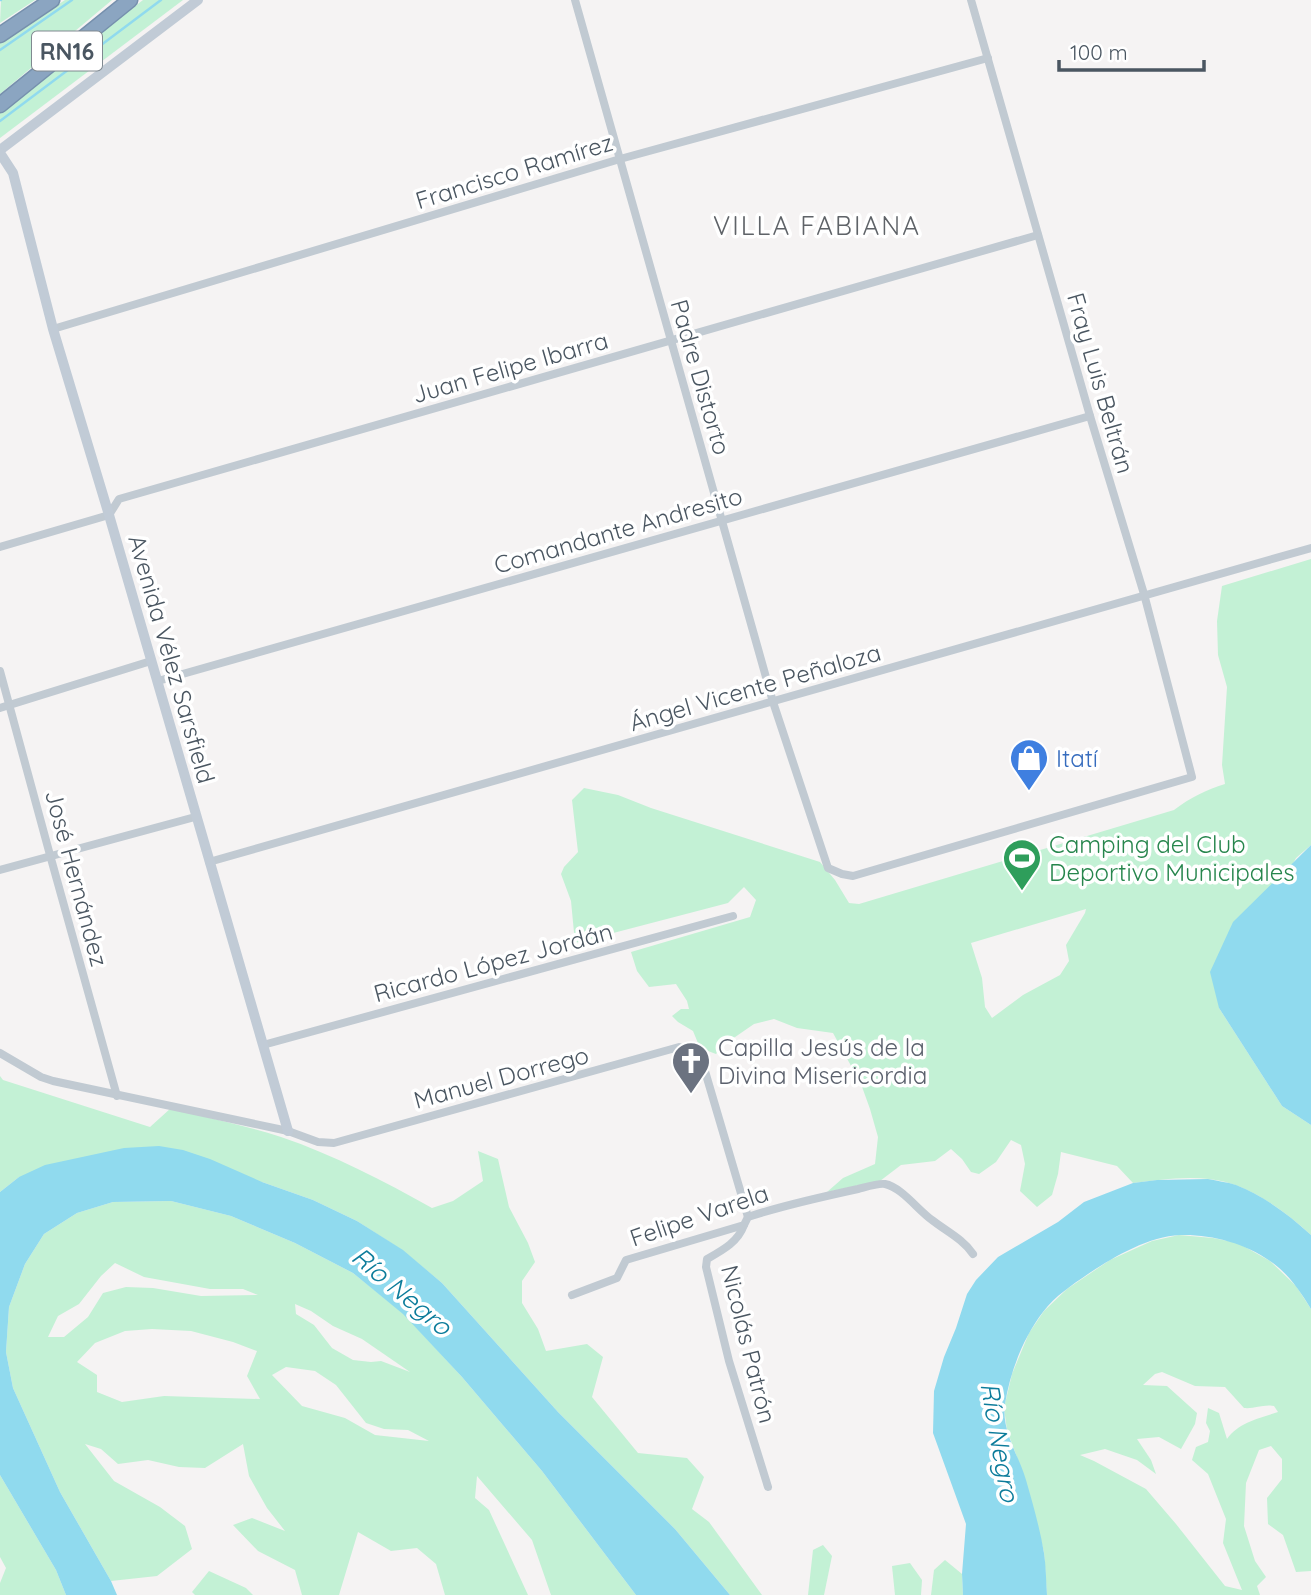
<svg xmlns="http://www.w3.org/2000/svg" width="1311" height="1595" font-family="Quicksand,sans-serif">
<rect width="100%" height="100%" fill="#f5f3f3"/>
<g fill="#c3f1d5" fill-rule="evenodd">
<polygon points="1,0 35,0 0,23"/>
<polygon points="65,0 112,0 0,94 0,43"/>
<polygon points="143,0 183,0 0,138 0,112"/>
<path d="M1311 559V845L1296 858 1219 1008 1282 1106 1311 1125V1235C1283 1210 1248 1183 1209 1179 1185 1176 1157 1180 1133 1183L1117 1166 1061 1152 1058 1174 1052 1195 1037 1207 1020 1191 1025 1164 1021 1145 1011 1140 996 1162 979 1174 971 1172 962 1159 951 1149 935 1161 901 1165 880 1181 827 1192 843 1178 875 1164 878 1137 870 1109 861 1084 833 1033 797 1028 774 1019 754 1024 725 1044 716 1054 700 1048 693 1031 678 1022 672 1016 681 1009H689L687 1001 676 984 649 987 637 971 631 952 750 917 756 900 744 887 728 903 575 943 571 901 561 874 564 867 578 852 572 800 584 788 618 795 651 808 820 862 835 880 849 903 859 904 1174 810C1191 797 1206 790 1225 784L1222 765 1227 687 1218 655 1217 621 1222 586ZM1086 909 1085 913 1066 945 1069 961 1060 975 1023 995 992 1018 985 1007 982 978 971 943Z"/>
<path d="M0 1076 3 1080 150 1127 171 1108C207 1118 245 1125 281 1137 334 1155 384 1181 432 1208L453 1201 483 1181 478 1151 498 1159 509 1207 528 1243 535 1262 522 1281V1303L538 1329 546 1351 587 1344 603 1357 592 1397 638 1453 687 1458 704 1477 692 1509 709 1522 762 1595H730L675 1529 558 1412 442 1283 402 1250 357 1221 313 1200 262 1182 19 1177 0 1192Z"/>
<path d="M171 1201 231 1216 295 1243 353 1273 404 1314 462 1377 542 1471 636 1595H551L532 1540 477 1476 475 1498 489 1510 528 1595H445L436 1564 417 1548 391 1551 358 1532 339 1595H302L295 1570 258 1551 233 1525 252 1518 285 1531 267 1508 249 1476 243 1444 205 1468 179 1467 148 1460 118 1464 101 1449 85 1444 114 1481 160 1507 185 1526 192 1549 157 1576 111 1581 60 1492 13 1388 6 1352 9 1307 25 1264 44 1234 77 1213 113 1202ZM115 1263 144 1277 210 1289H243L258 1295 201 1296 153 1288 126 1287 103 1293 88 1317 64 1337H48L58 1316 79 1304 101 1276ZM295 1304 311 1311 333 1326 362 1339 410 1372 381 1361 371 1362 353 1360 332 1348 314 1325 296 1314ZM152 1329 191 1331 233 1342 257 1351 247 1376 260 1399 164 1396 122 1402 97 1392V1375L77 1362 95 1343 125 1331ZM286 1367 315 1371 336 1385 366 1423 384 1429 408 1430 429 1441 375 1435 345 1418 302 1406 272 1375Z"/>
<path d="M1179 1235 1213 1238 1238 1243 1270 1261 1296 1286 1311 1309V1571L1296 1572 1283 1535 1268 1524 1267 1498 1282 1479V1459L1271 1446 1259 1450 1246 1483 1244 1526 1255 1561 1266 1577 1257 1586 1260 1595H1047L1044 1552 1025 1479 1007 1430 1004 1408 1012 1374 1029 1333 1044 1311 1067 1289 1110 1260 1152 1241ZM1162 1372 1195 1386 1225 1387 1244 1408C1255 1409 1263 1404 1274 1406L1278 1412C1260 1418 1239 1422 1227 1439L1219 1413 1208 1408 1206 1423 1210 1431 1208 1442 1196 1447 1192 1460 1208 1474 1226 1519 1223 1543 1242 1590 1225 1586 1176 1524 1146 1489 1094 1461 1080 1455 1105 1449 1137 1460 1156 1474 1151 1460 1137 1439 1159 1437 1181 1449 1195 1424 1197 1413 1167 1386 1143 1385 1155 1374Z"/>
<polygon points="0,1475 56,1570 66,1595 0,1595 0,1583 6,1568 0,1557"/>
<polygon points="823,1545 832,1556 824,1595 808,1595 813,1550"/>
<polygon points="945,1560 962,1574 963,1595 931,1595 934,1570"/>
<polygon points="910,1563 922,1580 921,1595 895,1595 892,1566"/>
<polygon points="209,1571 246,1588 253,1595 195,1595 192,1592"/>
</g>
<g fill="#90daee">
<polygon points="1311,845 1311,1125 1282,1106 1219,1008 1210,972 1233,922"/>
<polygon points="159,1146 183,1150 210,1159 262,1182 313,1200 357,1221 403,1250 442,1283 558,1412 675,1529 730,1595 636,1595 542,1471 462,1377 403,1314 353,1273 295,1243 231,1216 171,1201 113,1202 77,1213 44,1234 25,1264 9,1307 6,1352 13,1388 60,1492 111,1581 117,1595 66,1595 56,1570 0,1475 0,1192 19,1177 45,1165 124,1148"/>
<path d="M1208 1179C1217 1181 1227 1182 1236 1185 1264 1196 1289 1215 1311 1235V1309C1300 1291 1288 1273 1270 1261 1245 1243 1210 1234 1180 1235 1149 1236 1112 1258 1088 1274 1072 1285 1055 1296 1043 1312 1023 1338 1010 1372 1005 1404 1001 1430 1019 1456 1026 1480 1033 1504 1040 1529 1044 1553 1046 1566 1046 1581 1047 1595H963L962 1574 966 1524 933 1433 934 1391 944 1357 956 1328 967 1294 976 1280 998 1257 1058 1222 1084 1202 1133 1183 1157 1180Z"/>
</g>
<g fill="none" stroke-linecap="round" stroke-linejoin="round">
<g stroke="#90daee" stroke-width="2.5">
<polyline points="0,0 1,0"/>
<polyline points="0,50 72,0"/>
<polyline points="0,121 161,0"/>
</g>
<defs>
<g id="highway">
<polyline points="0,35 52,0"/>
<polyline points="0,105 130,0"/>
</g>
</defs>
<use href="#highway" stroke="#7690ad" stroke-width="17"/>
<g stroke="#c1cad2" stroke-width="8">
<polyline points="575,0 773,702 828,868 842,874 853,876 1192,777 1144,594 1090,416 971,0"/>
<polyline points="53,329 620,159 988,58"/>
<polyline points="0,547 109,515 119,499 1038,235"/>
<polyline points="0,671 50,855 117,1096"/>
<polyline points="158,681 1090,416"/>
<polyline points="0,708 151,661"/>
<polyline points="209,862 1311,548"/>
<polyline points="0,870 195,817"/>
<polyline points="263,1045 733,916"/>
<polyline points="0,1053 41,1077 53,1081 288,1131 318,1142 334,1143 679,1047 688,1050 702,1061 748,1217"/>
<path d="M744 1225C738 1242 723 1250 707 1259L706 1267 729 1361 768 1487"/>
<path d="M572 1295 617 1278 626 1260 744 1225 748 1217C784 1205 821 1197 858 1189 866 1187 878 1183 885 1184 901 1187 918 1210 932 1220 946 1231 963 1239 973 1254"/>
</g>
<g stroke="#c1cbd6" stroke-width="10">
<polyline points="0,150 198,0"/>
<polyline points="0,153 13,173 53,329 109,515 288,1131"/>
</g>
<use href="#highway" stroke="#8ba5c1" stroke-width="14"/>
</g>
<defs>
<symbol id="shop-pin" viewBox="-11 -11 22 30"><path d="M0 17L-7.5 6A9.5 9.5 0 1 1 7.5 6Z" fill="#3f7fe0" stroke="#fff"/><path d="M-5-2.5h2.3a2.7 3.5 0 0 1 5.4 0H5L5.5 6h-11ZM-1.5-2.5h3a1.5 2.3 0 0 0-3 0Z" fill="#fff"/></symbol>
<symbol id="stadium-pin" viewBox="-11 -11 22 30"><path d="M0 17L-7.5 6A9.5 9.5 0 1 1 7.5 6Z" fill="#2e9e5b" stroke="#fff"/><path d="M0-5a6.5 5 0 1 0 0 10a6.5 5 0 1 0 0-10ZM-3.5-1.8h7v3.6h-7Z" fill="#fff"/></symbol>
<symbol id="church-pin" viewBox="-11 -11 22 30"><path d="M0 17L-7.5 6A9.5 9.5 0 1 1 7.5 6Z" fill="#6b7280" stroke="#fff"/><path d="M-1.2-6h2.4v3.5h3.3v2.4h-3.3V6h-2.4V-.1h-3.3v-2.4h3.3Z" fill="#fff"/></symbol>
</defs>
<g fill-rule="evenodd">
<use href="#shop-pin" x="1007" y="736" width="44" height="60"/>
<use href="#stadium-pin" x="1000" y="836" width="44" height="60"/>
<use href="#church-pin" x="669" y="1039" width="44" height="60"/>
</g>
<g text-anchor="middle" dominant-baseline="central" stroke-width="7" stroke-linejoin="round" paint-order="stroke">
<rect fill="#fff" stroke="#808990" stroke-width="2" x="32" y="31.5" width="70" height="39" rx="5"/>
<g font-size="23" font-weight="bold" fill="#4a5661">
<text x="67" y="51">RN16</text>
</g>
<g font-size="24" fill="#4a5661" stroke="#fff">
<text transform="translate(514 171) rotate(-17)">Francisco Ramírez</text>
<text transform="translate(510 367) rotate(-16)">Juan Felipe Ibarra</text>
<text transform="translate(701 377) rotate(74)">Padre Distorto</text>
<text transform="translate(1101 383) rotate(74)">Fray Luis Beltrán</text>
<text transform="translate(618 530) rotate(-16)">Comandante Andresito</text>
<text transform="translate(172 659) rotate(74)">Avenida Vélez Sarsfield</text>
<text transform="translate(755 687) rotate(-16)">Ángel Vicente Peñaloza</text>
<text transform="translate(77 878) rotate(75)">José Hernández</text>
<text transform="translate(493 962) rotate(-15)">Ricardo López Jordán</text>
<text transform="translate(501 1077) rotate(-15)">Manuel Dorrego</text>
<text transform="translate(699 1215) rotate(-19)">Felipe Varela</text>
<text transform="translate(749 1344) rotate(76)">Nicolás Patrón</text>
</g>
<g font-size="24" fill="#366cbe" stroke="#fff" text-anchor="start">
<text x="1056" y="758">Itatí</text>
</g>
<g font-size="24" fill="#27864d" stroke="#fff" text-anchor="start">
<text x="1049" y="844">Camping del Club<tspan x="1049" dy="28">Deportivo Municipales</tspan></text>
</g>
<g font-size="24" fill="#5b616d" stroke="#fff" text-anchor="start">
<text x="718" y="1047">Capilla Jesús de la<tspan x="718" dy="28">Divina Misericordia</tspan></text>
</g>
<g font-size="26" letter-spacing="2" fill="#5f6368" stroke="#fff">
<text x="817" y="225">VILLA FABIANA</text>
</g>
<g font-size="26" font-style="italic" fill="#0c7c9b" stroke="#fff">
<text transform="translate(402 1291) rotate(40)">Río Negro</text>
<text transform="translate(1000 1442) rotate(80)">Río Negro</text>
</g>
</g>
<path d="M1059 60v10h145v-10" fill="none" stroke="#4a5661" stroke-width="3.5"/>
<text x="1070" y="60" font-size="21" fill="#4a5661" stroke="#ffffff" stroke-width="5" paint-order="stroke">100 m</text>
</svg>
